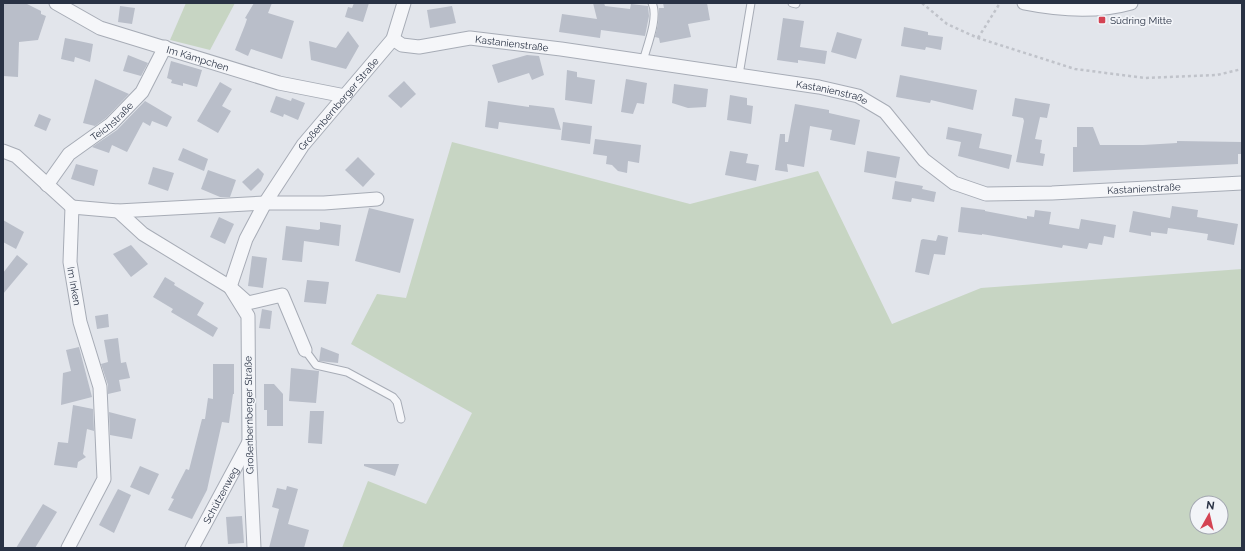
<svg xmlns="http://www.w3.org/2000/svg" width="1245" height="551" font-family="Raleway,sans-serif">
<rect width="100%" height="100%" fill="#e2e5eb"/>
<g fill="#c7d5c3" fill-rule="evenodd">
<polygon points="186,3 235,3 210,50 170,40"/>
<path d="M452 142 690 204 818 171 892 324 981 288 1242 269V548H342L368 481 426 504 472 413 351 344 377 294 406 298ZM1197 503H1221V527H1197Z"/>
</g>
<g fill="#b9bec9">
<polygon points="3,3 25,3 41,11 41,14 46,16 38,40 19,42 18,77 3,76"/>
<polygon points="254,3 272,3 268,13 294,21 282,59 251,49 248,56 235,50 245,25 247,19 245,18"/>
<polygon points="354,3 369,3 363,22 345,17 348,7 352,8"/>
<polygon points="593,3 604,3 605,6 630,9 631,4 648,6 649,16 645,36 601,30 600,38 559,32 562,14 597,19"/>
<polygon points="663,3 707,3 710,20 688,24 691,37 660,43 659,38 655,37 658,24 659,8 664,8"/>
<polygon points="120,6 135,8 132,24 118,22"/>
<polygon points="452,6 456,23 430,28 427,10"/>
<polygon points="783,18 804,21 800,47 827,51 825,64 798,60 798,63 777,60"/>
<polygon points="904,27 928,32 928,35 943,37 941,50 926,47 925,50 901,46"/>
<polygon points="348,31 359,46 346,69 311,60 309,41 336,48"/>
<polygon points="837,32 862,39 856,59 831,52"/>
<polygon points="65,38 93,44 90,62 75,57 74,62 61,59"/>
<polygon points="128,55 148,63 141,76 123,71"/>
<polygon points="527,55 539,56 544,75 532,80 529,73 498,83 492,65"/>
<polygon points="171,61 202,70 197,87 183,83 183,86 171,83 172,80 167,78"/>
<polygon points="567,70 577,72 577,77 595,80 592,104 565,100"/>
<polygon points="900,75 977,90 973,110 931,100 930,103 896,97"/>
<polygon points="95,79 129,94 106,118 95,126 83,123"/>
<polygon points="626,79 647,83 644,104 637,103 633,114 621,112"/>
<polygon points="404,81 416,94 401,108 388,96"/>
<polygon points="220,82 232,89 222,106 231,111 218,133 197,121"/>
<polygon points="674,84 708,89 706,107 688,108 672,103"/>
<polygon points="730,95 747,98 747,105 753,106 751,124 727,120"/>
<polygon points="276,96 291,101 292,98 305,103 298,120 284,114 283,117 270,112"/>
<polygon points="1015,98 1050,104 1047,118 1040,117 1035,139 1042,140 1040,153 1045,154 1043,166 1016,162 1024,121 1023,118 1012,116"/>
<polygon points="145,101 172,117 167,127 152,121 150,126 143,122 127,152 112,145 109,153 92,147 117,130"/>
<polygon points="488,101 529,107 529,105 554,108 561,130 499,122 498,129 485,127"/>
<polygon points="795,104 829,110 829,113 860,120 855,145 830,140 832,130 810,126 804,167 787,164 788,172 775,170 780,134 785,134 785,142 788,142"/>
<polygon points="39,114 51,119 46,131 34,126"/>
<polygon points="563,122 592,126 590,144 561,140"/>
<polygon points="948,127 982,134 979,148 1012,155 1009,169 958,156 961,142 946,139"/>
<polygon points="1077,127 1093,127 1100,145 1143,145 1177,143 1177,141 1242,142 1242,154 1238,154 1238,164 1073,172 1073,147 1077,147"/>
<polygon points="595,139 641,145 639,163 628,161 627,173 618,171 612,165 606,164 607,156 593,154"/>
<polygon points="183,148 208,159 204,171 178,160"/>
<polygon points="730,151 748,154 746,163 759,165 756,181 725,175"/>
<polygon points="867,151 900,157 896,178 864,172"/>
<polygon points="358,157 375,174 363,187 345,170"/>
<polygon points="76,164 98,170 94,186 71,179"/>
<polygon points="153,167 174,173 168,191 148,184"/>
<polygon points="258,168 264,174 261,181 251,191 242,182"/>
<polygon points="208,170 236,180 230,197 220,197 201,189"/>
<polygon points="895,181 923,186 922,189 936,192 934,202 912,198 911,202 892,199"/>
<polygon points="1172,206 1198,210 1197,217 1238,224 1234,245 1207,240 1208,234 1168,228 1167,234 1151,232 1151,236 1129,232 1133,211 1170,218"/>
<polygon points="961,207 985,210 985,211 1027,219 1027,216 1034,217 1035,210 1051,212 1049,224 1079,229 1081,219 1116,225 1114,238 1104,236 1102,245 1089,243 1087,249 1063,245 1062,248 982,234 982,235 958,232"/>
<polygon points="369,208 414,219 400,273 355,261"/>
<polygon points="219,217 234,224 225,244 210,237"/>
<polygon points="3,220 24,232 16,249 3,242"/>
<polygon points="320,222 341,225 339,246 304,241 302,262 282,260 286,226 318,230 320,229"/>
<polygon points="938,235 948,237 945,255 934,254 929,275 915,272 921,240 923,239 936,241"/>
<polygon points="131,245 148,264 131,277 113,254"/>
<polygon points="17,255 28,264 3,294 3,273"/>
<polygon points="252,256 267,258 263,288 248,286"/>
<polygon points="165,277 175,283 174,285 204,303 197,315 218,328 213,337 171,312 173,309 153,297"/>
<polygon points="307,280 329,282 326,304 304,302"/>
<polygon points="262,309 272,311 270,329 259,328"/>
<polygon points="108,314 109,327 97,329 95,316"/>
<polygon points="118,338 121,363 126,362 130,378 119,380 121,391 108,394 108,385 101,364 108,362 104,340"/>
<polygon points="79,347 92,397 61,405 63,373 71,371 66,350"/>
<polygon points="321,347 339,354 338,363 319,361"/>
<polygon points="213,364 234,364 234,394 233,394 229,423 222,422 207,490 192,519 168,510 174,499 171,498 186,469 189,470 202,419 205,419 208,398 213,399"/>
<polygon points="291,368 319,371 316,403 289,401"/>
<polygon points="264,384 274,384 283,394 283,426 267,426 267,410 264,410"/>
<polygon points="73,405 93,409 94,431 87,429 83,454 86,457 78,462 77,468 54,465 58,442 68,443"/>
<polygon points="310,411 324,411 322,444 308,443"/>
<polygon points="109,412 136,419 132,439 110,435"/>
<polygon points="364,464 399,464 395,476 364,466"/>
<polygon points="140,466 159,474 149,495 130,487"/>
<polygon points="287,486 298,489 288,524 309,530 304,548 269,548 279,509 272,507 277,488 286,490"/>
<polygon points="118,489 131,495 114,533 99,525"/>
<polygon points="43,504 57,512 35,548 16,548"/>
<polygon points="242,516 244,543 228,544 226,517"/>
</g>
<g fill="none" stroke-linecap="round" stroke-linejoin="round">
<defs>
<g id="lane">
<polyline points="792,3 796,4"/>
<path d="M643 61C647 46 659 17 652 3"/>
<polyline points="739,75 751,3"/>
<polyline points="305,350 316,365 347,372 393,397 397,402 401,419"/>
</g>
<g id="street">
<path id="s1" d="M56 3 100 28 279 83 345 96"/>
<path d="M1024 3C1059 10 1096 13 1131 3"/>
<path id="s2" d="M393 39 402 45 419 47 470 38 561 49 819 87 858 96 885 112 924 160 954 183 986 194 1052 193 1242 183"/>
<polyline points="3,151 16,156 72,207"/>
<path id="s3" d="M47 185 69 154 111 124 142 92 165 47"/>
<polyline points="72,207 118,211 265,203 324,203 377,199"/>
<polyline points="118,211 143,234 230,287 248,303 282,295 305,350"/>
<polyline points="68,548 104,479 100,387 80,322 70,262 72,207"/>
<path id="s4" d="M192 548 249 442"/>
<path id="s5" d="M254 548 249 442 248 316 230 287 246 239 265 203 303 145 393 39 404 3"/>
</g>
</defs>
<use href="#lane" stroke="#a7acb6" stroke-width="9"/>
<use href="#street" stroke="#a7acb6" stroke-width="15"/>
<g stroke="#c0c3ca" stroke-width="2.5" stroke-dasharray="3 3" stroke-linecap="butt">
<polyline points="922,3 947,24 978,38 1075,69 1145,78 1217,75 1242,69"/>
<polyline points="978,38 1000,3"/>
</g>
<use href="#lane" stroke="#f5f6f9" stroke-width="7"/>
<use href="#street" stroke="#f5f6f9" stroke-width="13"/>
</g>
<rect fill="#d44353" stroke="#f2f4f8" stroke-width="1.5" x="1098" y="16" width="8" height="8" rx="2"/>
<g text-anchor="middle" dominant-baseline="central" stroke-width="3.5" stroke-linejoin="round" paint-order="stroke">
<g font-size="10" fill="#293244" stroke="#f2f4f8" text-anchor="start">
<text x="1110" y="20">Südring Mitte</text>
</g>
<g font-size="10" fill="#293244" stroke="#f2f4f8">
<text stroke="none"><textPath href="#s2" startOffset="122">Kastanienstraße</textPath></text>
<text stroke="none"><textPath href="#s1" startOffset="153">Im Kämpchen</textPath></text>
<text stroke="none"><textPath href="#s2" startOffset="446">Kastanienstraße</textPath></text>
<text stroke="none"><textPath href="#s5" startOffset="481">Großenbernberger Straße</textPath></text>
<text stroke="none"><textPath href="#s3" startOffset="92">Teichstraße</textPath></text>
<text stroke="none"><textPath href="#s2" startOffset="795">Kastanienstraße</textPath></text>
<text transform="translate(74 286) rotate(80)">Im Inken</text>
<text transform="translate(249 415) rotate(-91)">Großenbernberger Straße</text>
<text stroke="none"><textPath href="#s4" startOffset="60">Schützenweg</textPath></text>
</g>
</g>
<rect width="1245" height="551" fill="none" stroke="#293244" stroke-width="8"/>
<g transform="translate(1209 515) rotate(8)"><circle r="19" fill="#f2f4f8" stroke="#a2a6b0"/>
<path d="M0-3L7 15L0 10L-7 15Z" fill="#d44353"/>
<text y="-6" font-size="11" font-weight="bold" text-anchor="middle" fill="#293244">N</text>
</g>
</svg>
